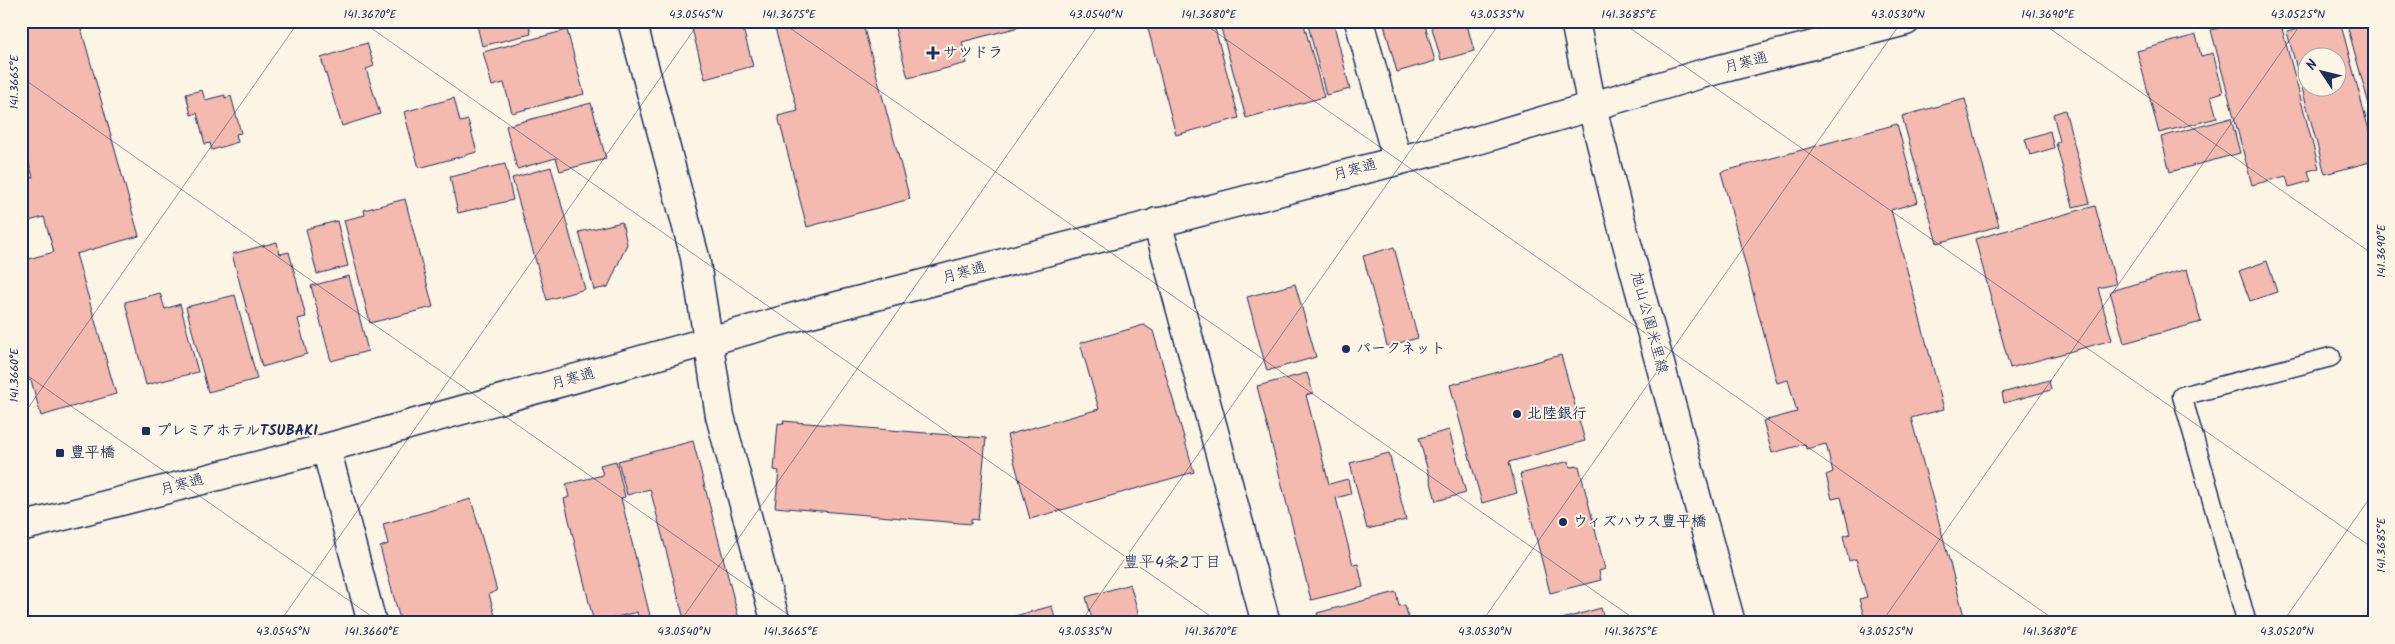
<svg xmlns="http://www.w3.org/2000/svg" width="2395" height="644" font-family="Kalam,'Klee One',sans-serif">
<rect width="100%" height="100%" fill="#fcf5e5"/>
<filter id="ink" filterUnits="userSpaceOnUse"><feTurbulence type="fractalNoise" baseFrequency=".02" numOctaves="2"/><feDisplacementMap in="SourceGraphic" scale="10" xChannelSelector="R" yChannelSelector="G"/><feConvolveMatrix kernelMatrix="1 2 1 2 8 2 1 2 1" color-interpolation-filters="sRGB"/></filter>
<g filter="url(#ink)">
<g fill="#f4b9af" stroke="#1b2f5e" fill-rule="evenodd">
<polygon points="21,21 79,21 139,236 76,254 116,394 41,416 31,380 21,383 21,352 24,351 21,343 21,261 54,252 44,217 21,223 21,180 33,177 21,135"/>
<polygon points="476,21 528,21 531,34 482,46"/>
<polygon points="705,21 741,21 753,66 705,79 691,25"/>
<polygon points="773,21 862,21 910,199 807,227 778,116 798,111"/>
<polygon points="893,21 1042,21 962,42 967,63 908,78"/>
<polygon points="1146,21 1213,21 1239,118 1176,135"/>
<polygon points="1219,21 1303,21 1324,97 1246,118"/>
<polygon points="1307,21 1333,21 1350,89 1326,95"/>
<polygon points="1383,21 1424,21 1435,61 1397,72"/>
<polygon points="1430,21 1466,21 1474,51 1441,60"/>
<polygon points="2243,21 2280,21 2319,168 2308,171 2311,181 2289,187 2286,176 2252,185 2211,30"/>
<path d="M2325 21H2340L2374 149V161L2325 174 2287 32ZM2308 58H2338V88H2308Z"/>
<polygon points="2346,21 2374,21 2374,123"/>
<polygon points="567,30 584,94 512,113 504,83 492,86 483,52"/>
<polygon points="2196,35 2201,56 2213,53 2223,92 2211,96 2217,118 2159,133 2137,51"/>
<polygon points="367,43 374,66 366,69 380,114 342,126 321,58"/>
<polygon points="202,90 205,100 225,95 225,98 231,96 241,133 236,134 238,142 212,150 210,143 205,144 197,113 191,115 186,94"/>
<polygon points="454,98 460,122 468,120 477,152 419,168 404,112"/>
<polygon points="1965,99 1999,226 1937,243 1902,116"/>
<polygon points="591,103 606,159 560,171 556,158 517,169 506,126"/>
<polygon points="2065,110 2090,203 2073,207 2056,143 2060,141 2053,114"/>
<polygon points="2231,118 2240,153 2170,172 2161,137"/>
<polygon points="1897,124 1918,202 1891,210 1944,409 1911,418 1966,623 1866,623 1859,599 1867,597 1856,559 1849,561 1843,536 1850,534 1841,497 1832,499 1826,475 1833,472 1826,444 1806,449 1805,444 1772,453 1763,421 1797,412 1788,380 1777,383 1721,172"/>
<polygon points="2050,131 2054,148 2030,155 2025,139"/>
<polygon points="505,164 513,200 458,213 450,177"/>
<polygon points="551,167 585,289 547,300 512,178"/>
<polygon points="405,199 433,307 370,323 344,220 365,215 364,210"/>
<polygon points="2095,206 2116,284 2098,288 2112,340 2010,368 1975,239"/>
<polygon points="337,221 348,266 317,274 306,229"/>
<polygon points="622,222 627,244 608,287 594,290 579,232"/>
<polygon points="277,242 280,254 289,252 306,317 298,319 307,354 262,367 232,254"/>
<polygon points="1394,247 1418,338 1387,346 1363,256"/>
<polygon points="2267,261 2277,292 2250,301 2239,271"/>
<polygon points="2187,269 2201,322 2124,343 2110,291"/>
<polygon points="349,276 368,351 331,361 311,286"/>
<polygon points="1295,284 1316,357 1267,371 1247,297"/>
<polygon points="160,293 165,309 180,304 198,372 146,385 125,302"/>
<polygon points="235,295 257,379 208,392 186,307"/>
<polygon points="1144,325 1153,331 1194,472 1030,519 1007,435 1099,409 1080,343"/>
<polygon points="1561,355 1585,441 1509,462 1517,493 1482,503 1450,385"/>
<polygon points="1307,373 1313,393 1306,395 1329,484 1348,479 1351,494 1336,498 1353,565 1358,564 1363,587 1311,600 1257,386"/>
<polygon points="2049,380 2051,390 2004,403 2002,393"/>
<polygon points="783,421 986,438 978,520 971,519 971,524 775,507 779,471 774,470 778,423 784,424"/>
<polygon points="1449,430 1466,493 1436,501 1419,438"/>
<polygon points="693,441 740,623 685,623 650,489 627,495 618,461"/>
<polygon points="1389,453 1406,520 1367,529 1350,463"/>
<polygon points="616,461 625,497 621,498 650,616 639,619 637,612 594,623 564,499 569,497 566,484 603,475 600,465"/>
<polygon points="1569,461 1570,467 1579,466 1605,569 1599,571 1601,580 1550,593 1520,474"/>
<polygon points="471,499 497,591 489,594 497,623 401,623 380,547 388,544 383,524"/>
<polygon points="1130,584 1140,619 1125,623 1093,623 1086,597"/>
<polygon points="1396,592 1399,606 1405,605 1410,623 1320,623 1317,613"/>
<polygon points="1052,606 1056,623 989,623"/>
<polygon points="1601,608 1605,623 1563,623 1562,619"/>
<polygon points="1632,617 1633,623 1609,623"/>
</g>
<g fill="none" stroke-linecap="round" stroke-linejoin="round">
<defs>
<polyline id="lane" points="2247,623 2182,396 2331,357"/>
<g id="street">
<polyline points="632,21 695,257 720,416 776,623"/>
<polyline points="1359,21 1397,159"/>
<polyline points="1157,222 1266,623"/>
<polyline points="326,448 372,623"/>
</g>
<polyline id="primary" points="1575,21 1592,107 1617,207 1731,623"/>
<polyline id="highway" points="21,527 326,448 795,317 1478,140 1701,74 1906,21"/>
</defs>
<use href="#lane" stroke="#1b2f5e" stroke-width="21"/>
<use href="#street" stroke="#1b2f5e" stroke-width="31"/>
<use href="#primary" stroke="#1b2f5e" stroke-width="31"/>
<use href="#highway" stroke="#1b2f5e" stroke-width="31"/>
<use href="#lane" stroke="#fcf5e5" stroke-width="18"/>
<use href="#street" stroke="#fcf5e5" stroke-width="28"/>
<use href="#primary" stroke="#fcf5e5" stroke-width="28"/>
<use href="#highway" stroke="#fcf5e5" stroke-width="28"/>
</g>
</g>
<path fill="none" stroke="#1b2f5e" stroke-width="1" stroke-opacity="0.45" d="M361 21 1220 623M780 21 1640 623M1200 21 2059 623M1620 21 2374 549M2039 21 2374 255M21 77 800 623M21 371 381 623M21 418 299 21M279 623 700 21M679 623 1101 21M1080 623 1501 21M1481 623 1902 21M1881 623 2303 21M2282 623 2374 492"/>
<g fill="#1b2f5e" stroke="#fcf5e5" stroke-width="2">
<path d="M930.5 45.5h5v5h5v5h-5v5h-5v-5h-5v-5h5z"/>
<circle cx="1346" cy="349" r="5"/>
<circle cx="1517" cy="414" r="5"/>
<rect x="141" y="426" width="10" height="10" rx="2.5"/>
<rect x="55" y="448" width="10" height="10" rx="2.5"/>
<circle cx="1563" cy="522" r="5"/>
</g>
<g text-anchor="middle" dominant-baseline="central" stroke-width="4" stroke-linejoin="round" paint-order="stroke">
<g font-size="15" font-weight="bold" fill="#1b2f5e" stroke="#fcf5e5" text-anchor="start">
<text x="943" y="53">サツドラ</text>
<text x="1356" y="349">パークネット</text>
<text x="1527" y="414">北陸銀行</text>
<text x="156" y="431">プレミアホテルTSUBAKI</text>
<text x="70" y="453">豊平橋</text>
<text x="1573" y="522">ウィズハウス豊平橋</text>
</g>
<g font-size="15" fill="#1b2f5e" stroke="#fcf5e5">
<text transform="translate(1746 63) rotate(-14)">月寒通</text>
<text transform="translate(1355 170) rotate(-15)">月寒通</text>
<text transform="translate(964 273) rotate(-15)">月寒通</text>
<text transform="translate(1649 323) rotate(75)">旭山公園米里線</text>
<text transform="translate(573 379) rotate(-15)">月寒通</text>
<text transform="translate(182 485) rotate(-15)">月寒通</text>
</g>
<g font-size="16" fill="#1b2f5e" stroke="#fcf5e5">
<text x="1172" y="562">豊平4条2丁目</text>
</g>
</g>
<rect width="2395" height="644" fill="none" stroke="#fcf5e5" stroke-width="55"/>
<g transform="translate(2322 72) rotate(305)"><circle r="24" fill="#fcf5e5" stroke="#a2a6af"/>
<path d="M0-4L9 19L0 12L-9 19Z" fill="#1b2f5e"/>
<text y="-8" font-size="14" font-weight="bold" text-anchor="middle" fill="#1b2f5e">N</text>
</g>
<rect x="28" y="28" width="2340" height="588" fill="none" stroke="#1b2f5e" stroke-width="2"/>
<g font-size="12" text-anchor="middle" fill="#1b2f5e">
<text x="370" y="18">141.3670°E</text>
<text x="696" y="18">43.0545°N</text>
<text x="789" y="18">141.3675°E</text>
<text x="1096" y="18">43.0540°N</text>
<text x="1209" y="18">141.3680°E</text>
<text x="1497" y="18">43.0535°N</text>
<text x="1629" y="18">141.3685°E</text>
<text x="1898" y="18">43.0530°N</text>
<text x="2048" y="18">141.3690°E</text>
<text x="2298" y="18">43.0525°N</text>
<text transform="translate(14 82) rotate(-90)" y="4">141.3665°E</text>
<text transform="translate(2381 251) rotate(-90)" y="4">141.3690°E</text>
<text transform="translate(14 375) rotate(-90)" y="4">141.3660°E</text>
<text transform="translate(2381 545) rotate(-90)" y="4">141.3685°E</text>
<text x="283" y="635">43.0545°N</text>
<text x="372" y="635">141.3660°E</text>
<text x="684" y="635">43.0540°N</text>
<text x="791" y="635">141.3665°E</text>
<text x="1085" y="635">43.0535°N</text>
<text x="1211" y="635">141.3670°E</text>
<text x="1485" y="635">43.0530°N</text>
<text x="1631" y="635">141.3675°E</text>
<text x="1886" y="635">43.0525°N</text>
<text x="2050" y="635">141.3680°E</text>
<text x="2287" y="635">43.0520°N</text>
</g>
</svg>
